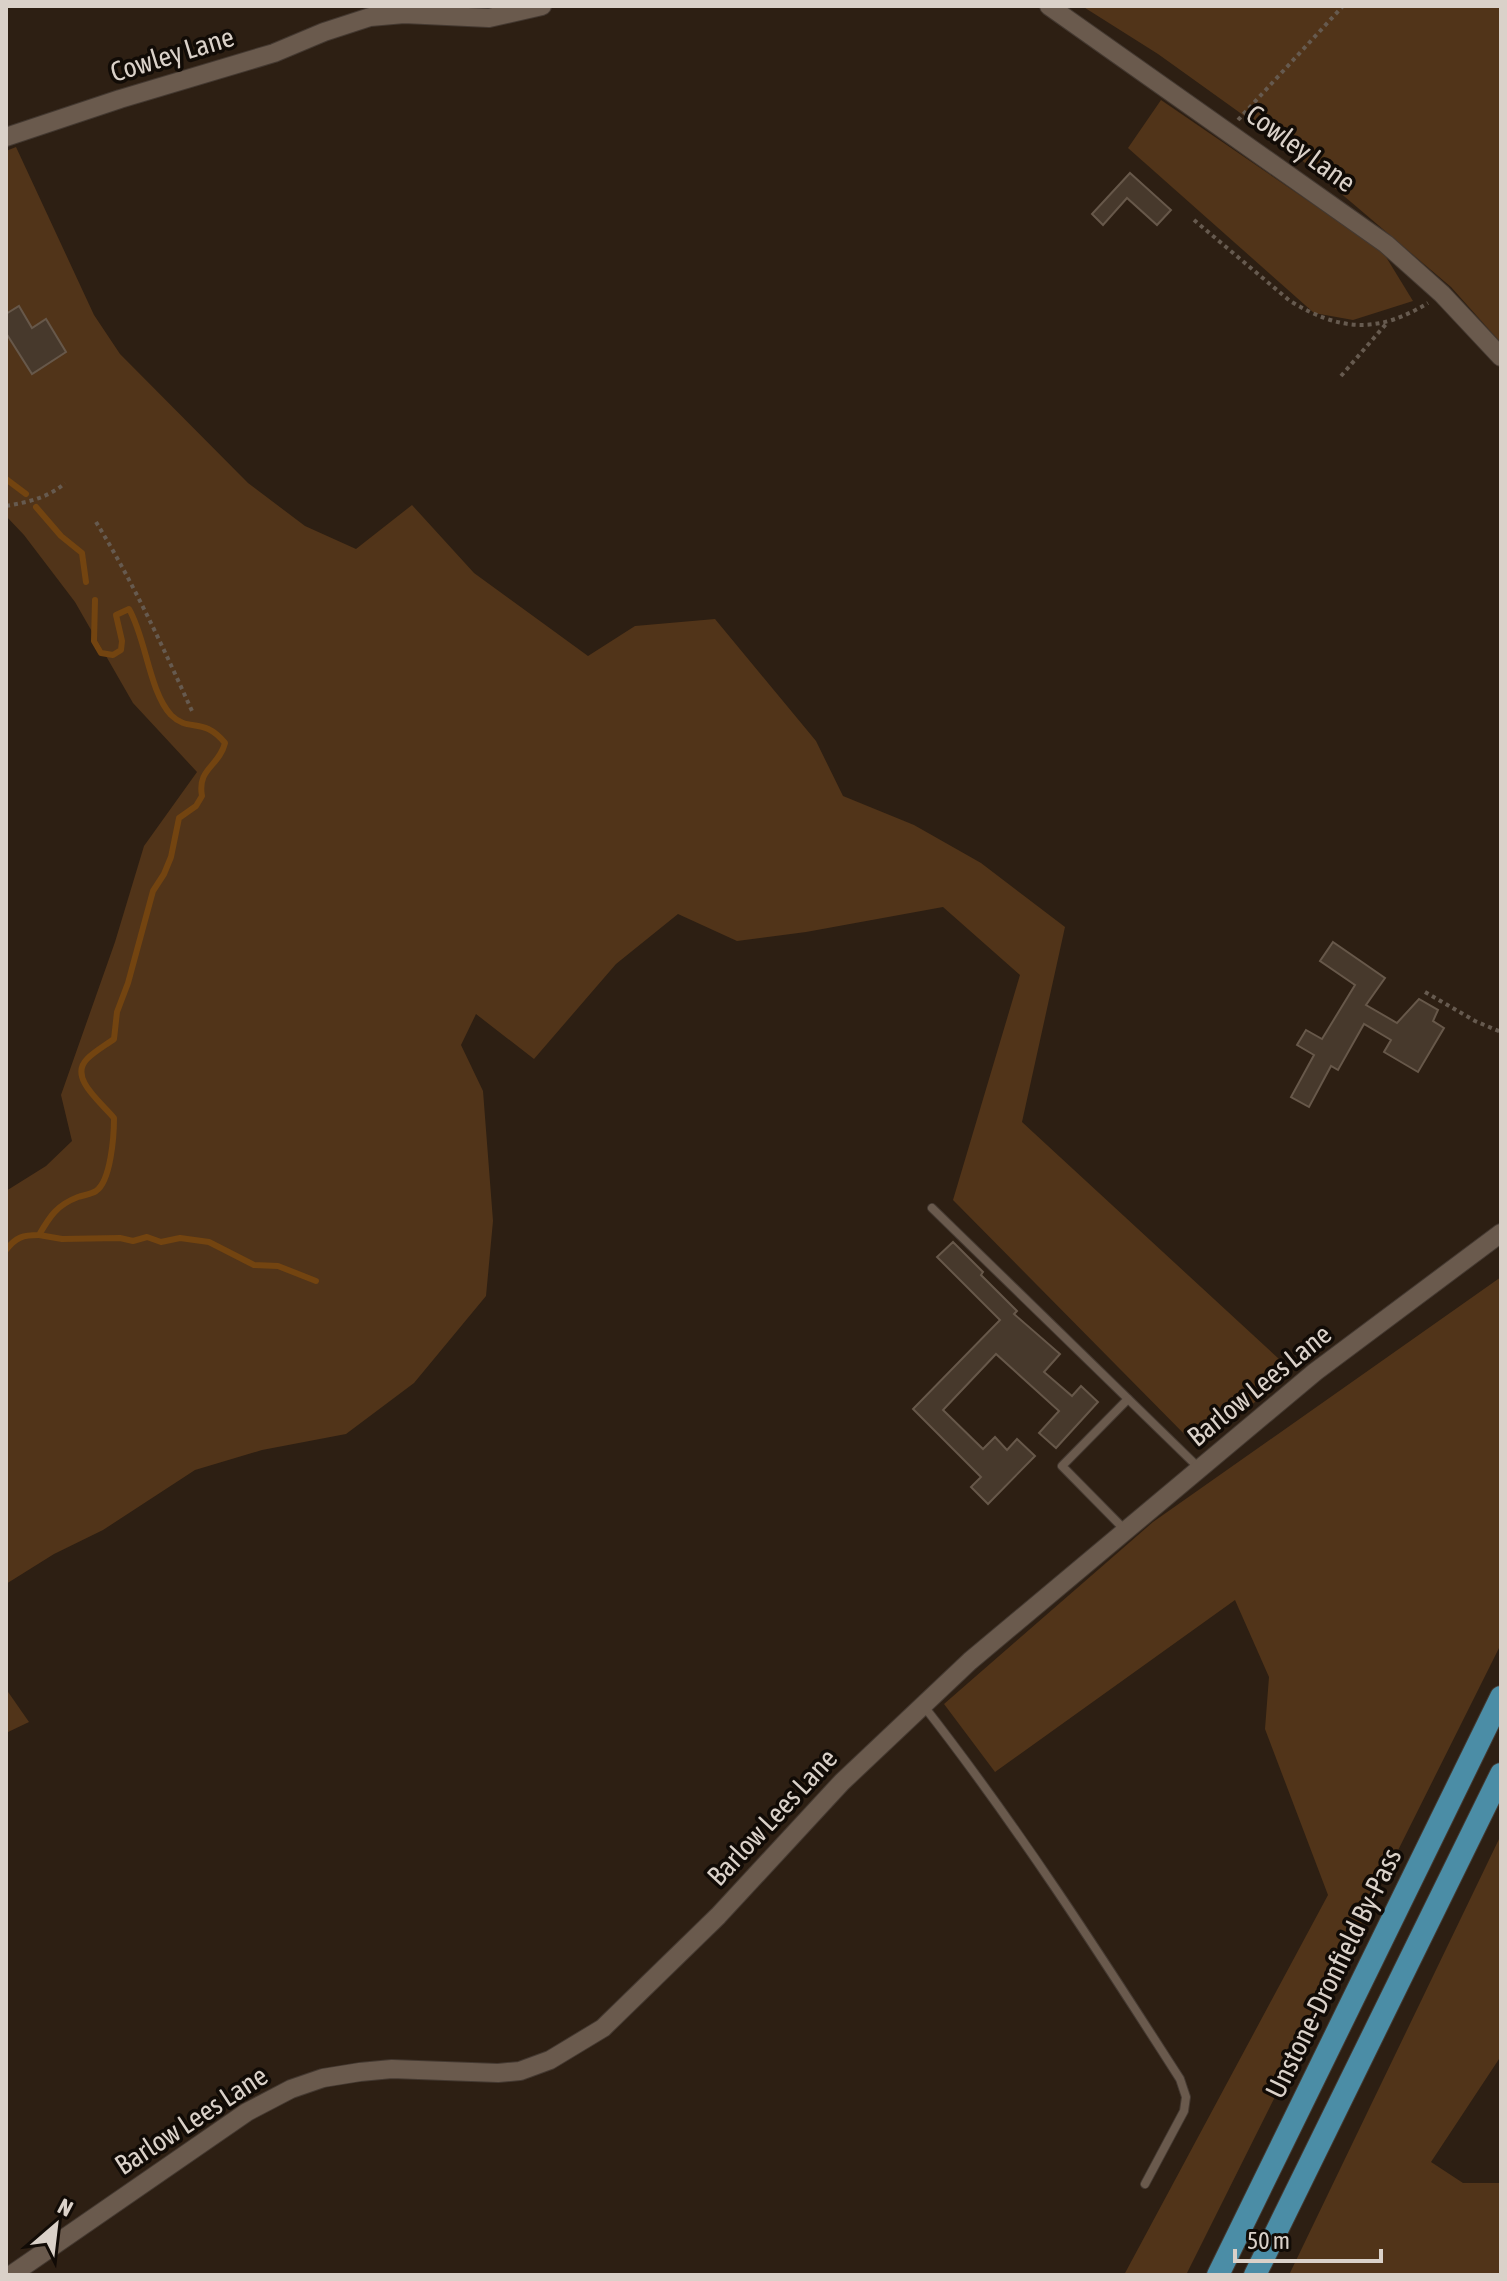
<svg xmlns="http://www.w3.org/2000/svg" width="1507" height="2281" font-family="'Asap Condensed',sans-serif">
<rect width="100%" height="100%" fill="#2d1f13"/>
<g fill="#513419">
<polygon points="1082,6 1501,6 1501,343 1451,287 1278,140 1158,54"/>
<polygon points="1161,100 1383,252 1413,301 1353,320 1314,313 1128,148"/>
<polygon points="16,147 94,315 120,354 248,483 305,526 356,549 412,505 474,573 588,656 635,626 715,619 816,741 843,796 914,825 981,863 1065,927 1022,1122 1292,1371 1199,1449 953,1200 1020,975 943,907 806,932 737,941 678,914 616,964 534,1059 476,1014 461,1045 483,1091 493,1221 486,1296 414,1383 346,1434 262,1450 195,1470 103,1530 54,1554 6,1584 6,1191 46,1166 72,1141 61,1095 115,942 144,846 197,772 133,703 75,602 24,535 6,516 6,151"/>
<polygon points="1501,1277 1501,1644 1186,2275 1124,2275 1328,1895 1265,1729 1269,1677 1235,1600 995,1772 944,1704 1153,1522"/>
<polygon points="6,1689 29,1722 6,1733"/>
<polygon points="1501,1835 1501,2056 1431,2162 1463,2183 1501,2183 1501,2275 1289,2275"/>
</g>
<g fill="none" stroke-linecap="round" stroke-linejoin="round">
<g stroke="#734410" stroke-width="6">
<polyline points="6,479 26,494"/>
<polyline points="36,507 61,536 82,553 86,582"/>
<polyline points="39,1235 62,1239 120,1238 133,1241 147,1237 161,1242 180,1238 209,1242 254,1265 278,1266 316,1281"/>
<path d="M6 1250C16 1237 23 1235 39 1235 50 1216 57 1205 78 1197 84 1195 92 1194 96 1191 111 1181 114 1135 114 1118 102 1103 68 1078 87 1059 95 1051 106 1045 114 1039L117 1012 128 983 153 891 164 874 171 857 179 818 196 806 202 796C197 768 219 767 225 743 203 716 189 733 171 715 149 691 146 638 129 609L116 615 122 641 121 650 113 655 101 653 94 641 95 600"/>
</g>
</g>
<g fill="#47392c" stroke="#67584a" stroke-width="2">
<polygon points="1130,173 1171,210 1157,225 1127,198 1103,225 1092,214"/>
<polygon points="19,306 32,328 46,319 66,352 32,374 6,333 6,314"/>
<polygon points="1333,942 1385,978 1366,1005 1397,1023 1419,999 1438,1010 1433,1021 1444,1028 1418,1072 1384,1052 1391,1040 1364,1024 1338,1070 1331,1066 1309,1107 1291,1097 1314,1055 1297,1045 1306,1030 1322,1039 1355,985 1320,961"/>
<polygon points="953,1242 983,1272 981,1275 1017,1311 1014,1314 1060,1354 1044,1372 1072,1396 1081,1386 1098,1402 1056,1448 1039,1433 1059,1411 996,1354 943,1410 983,1449 995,1437 1007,1450 1017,1439 1035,1456 988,1504 971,1487 981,1477 913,1409 1000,1320 937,1257"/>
</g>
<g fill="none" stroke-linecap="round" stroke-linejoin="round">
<defs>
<g id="service">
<polyline points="932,1208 1199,1468"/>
<polyline points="1125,1530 1062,1466 1128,1399"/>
<path d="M923 1705C1016 1824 1098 1951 1180 2079L1186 2097 1184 2111 1145 2184"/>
</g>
<g id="tertiary">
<polyline points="1049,6 1386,244 1442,294 1501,357"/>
<polyline points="6,137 120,99 274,53 324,32 370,17 404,14 489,18 542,6"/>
<polyline points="11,2275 247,2112 291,2089 323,2078 360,2072 392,2069 498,2073 520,2071 550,2060 603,2028 718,1916 842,1782 970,1661 1315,1372 1501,1233"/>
</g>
<g id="trunk">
<polyline points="1218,2275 1501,1697"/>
<polyline points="1255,2275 1501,1774"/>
</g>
</defs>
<use href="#service" stroke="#443931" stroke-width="10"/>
<use href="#tertiary" stroke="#443931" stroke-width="20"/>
<use href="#trunk" stroke="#443931" stroke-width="24"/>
<g stroke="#665a4f" stroke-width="4" stroke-dasharray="4 4" stroke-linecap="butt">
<polyline points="1238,120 1343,6"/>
<path d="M1194 220 1290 301C1340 331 1377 334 1428 303"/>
<polyline points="1341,376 1386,324"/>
<path d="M6 506C28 502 48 498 65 483"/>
<path d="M96 522C133 582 163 647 192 711"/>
<polyline points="1425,992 1475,1021 1501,1032"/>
</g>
<use href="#service" stroke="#6a5a4d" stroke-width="8"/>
<use href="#tertiary" stroke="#6a5a4d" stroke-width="18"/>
<use href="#trunk" stroke="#4b8da6" stroke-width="22"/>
</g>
<g text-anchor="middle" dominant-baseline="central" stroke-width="7" stroke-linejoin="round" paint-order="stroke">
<g font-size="28" fill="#dad1c9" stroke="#110b06">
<text transform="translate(172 54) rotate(-17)">Cowley Lane</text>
<text transform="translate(1301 148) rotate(36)">Cowley Lane</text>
<text transform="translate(1259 1385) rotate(-39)">Barlow Lees Lane</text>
<text transform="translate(772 1817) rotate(-47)">Barlow Lees Lane</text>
<text transform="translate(1333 1973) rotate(-64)">Unstone-Dronfield By-Pass</text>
<text transform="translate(191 2120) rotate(-33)">Barlow Lees Lane</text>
</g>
</g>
<rect width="1507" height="2281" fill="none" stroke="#dad1c9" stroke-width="16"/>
<g transform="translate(56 2225) rotate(28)" stroke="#110b06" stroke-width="6" paint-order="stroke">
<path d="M0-6L14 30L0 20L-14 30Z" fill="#dad1c9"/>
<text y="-12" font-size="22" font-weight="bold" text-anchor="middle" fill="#dad1c9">N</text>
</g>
<path d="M1235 2249v12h146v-12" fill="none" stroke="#dad1c9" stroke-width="4"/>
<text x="1247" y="2249" font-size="24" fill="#dad1c9" stroke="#110b06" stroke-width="6" paint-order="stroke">50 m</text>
</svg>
